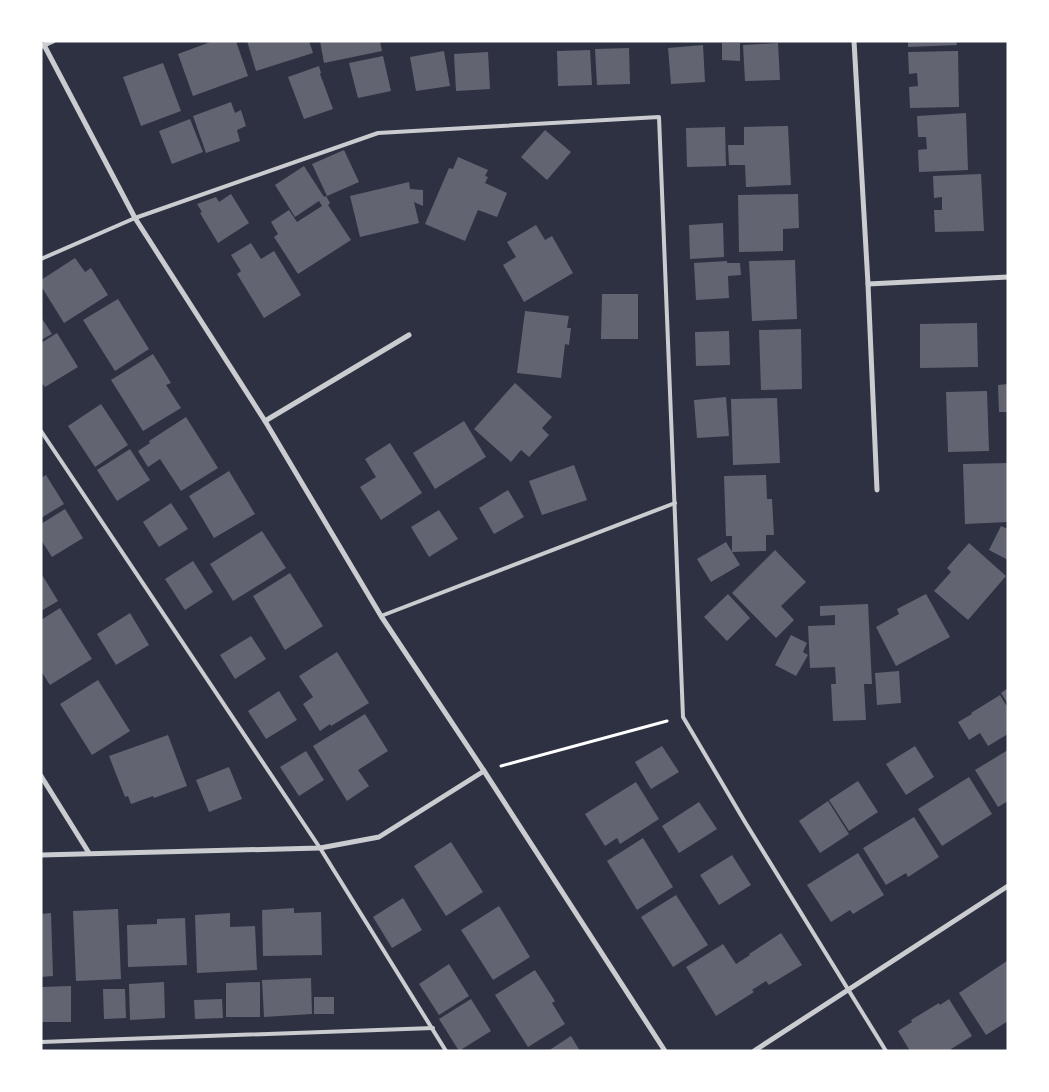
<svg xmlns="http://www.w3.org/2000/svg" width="1049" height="1092" font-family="'Public Sans',sans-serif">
<rect width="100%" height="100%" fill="#2d3142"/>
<g fill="#626471">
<polygon points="213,41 236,41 248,76 193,96 178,54"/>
<polygon points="247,41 309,41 313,53 256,71"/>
<polygon points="320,41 380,41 382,51 324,63"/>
<polygon points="908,41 956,41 957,45 908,47"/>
<polygon points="722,43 740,43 740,61 722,60"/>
<polygon points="778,43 780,80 745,81 743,45"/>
<polygon points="703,45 705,82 671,84 668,48"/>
<polygon points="629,48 630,84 597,85 595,49"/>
<polygon points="590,50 592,85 558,86 557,51"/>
<polygon points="444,51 450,86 416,91 410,57"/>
<polygon points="958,51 959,107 910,108 909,87 918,86 917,73 909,74 908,52"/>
<polygon points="488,52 490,89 456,91 454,54"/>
<polygon points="383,56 391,91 358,98 349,63"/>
<polygon points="163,63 181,111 141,126 123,77"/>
<polygon points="319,66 321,73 320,74 333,109 304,119 288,77"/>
<polygon points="231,102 235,113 241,110 246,126 237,130 240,141 206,153 193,116"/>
<polygon points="966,113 968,170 919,172 918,150 927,149 926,137 918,137 917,116"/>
<polygon points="190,119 203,152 172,164 159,131"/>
<polygon points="788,126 791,185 746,187 745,165 729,165 728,145 744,145 744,127"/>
<polygon points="725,127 726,166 687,167 686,128"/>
<polygon points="545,130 571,152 547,180 521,157"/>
<polygon points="344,150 359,182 327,196 312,164"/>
<polygon points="458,157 488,170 485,176 488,177 485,183 507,193 497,217 478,210 465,241 425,224 449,168 453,169"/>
<polygon points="304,166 324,197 326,196 330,203 328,205 351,240 298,274 274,237 278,234 271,222 289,210 297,222 322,206 319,201 295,217 275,185"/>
<polygon points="981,174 984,231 935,232 934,210 942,210 942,197 934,198 933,176"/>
<polygon points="409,182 410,189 423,190 423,206 414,202 419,223 360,237 350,196"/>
<polygon points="231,194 249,223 218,243 200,213 202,212 197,204 216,197 219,202"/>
<polygon points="798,194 799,228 783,229 783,251 739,252 738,195"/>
<polygon points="723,223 724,257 690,259 689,225"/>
<polygon points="536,225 545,240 552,236 573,273 524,302 503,265 516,257 507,242"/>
<polygon points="251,243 261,259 274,251 301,295 264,318 237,274 241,271 231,255"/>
<polygon points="75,258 85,272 91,268 108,295 64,323 41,286 41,280"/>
<polygon points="795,260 797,319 752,321 749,261"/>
<polygon points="727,261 727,263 740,263 741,275 728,276 729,298 696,300 694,263"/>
<polygon points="602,294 638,294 638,339 601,339"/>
<polygon points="118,299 149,349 115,371 83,320"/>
<polygon points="525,311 569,316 567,328 571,328 569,345 565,344 561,378 517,373"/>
<polygon points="41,317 52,334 41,340"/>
<polygon points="977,323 978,367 920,368 920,324"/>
<polygon points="801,329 802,389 761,390 759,330"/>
<polygon points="729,331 730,365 696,366 695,332"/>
<polygon points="57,333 78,367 45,387 41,382 41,343"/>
<polygon points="153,354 171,383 166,385 181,408 143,431 111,380"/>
<polygon points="515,383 552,417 542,428 549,435 529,457 521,450 511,462 474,429"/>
<polygon points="1008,384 1008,412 999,412 998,385"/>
<polygon points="987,391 989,451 948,452 946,392"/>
<polygon points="726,397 729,436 697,438 694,400"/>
<polygon points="777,398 780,463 733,465 731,399"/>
<polygon points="101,404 128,445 95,467 68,426"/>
<polygon points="186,417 218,468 181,491 160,459 148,467 138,451 150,443 149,441"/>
<polygon points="464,421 486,457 435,489 413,453"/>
<polygon points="390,443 422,493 381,520 360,487 376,477 365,459"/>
<polygon points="130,449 150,480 117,501 97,470"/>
<polygon points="1008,463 1008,522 965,524 963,464"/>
<polygon points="574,465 587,500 542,515 529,481"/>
<polygon points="229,471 255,514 214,538 189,496"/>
<polygon points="46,475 64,504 41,518 41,478"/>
<polygon points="766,475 767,499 772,499 774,535 766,535 766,551 732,552 732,536 726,536 724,476"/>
<polygon points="508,490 524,517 494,534 479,508"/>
<polygon points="171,503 188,529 159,547 143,522"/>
<polygon points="65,509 83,538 52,557 41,540 41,524"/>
<polygon points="439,510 458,539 429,557 411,527"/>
<polygon points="1001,526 1008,529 1008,560 989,550"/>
<polygon points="262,531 286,568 233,601 210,564"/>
<polygon points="726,542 740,565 711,582 697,559"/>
<polygon points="969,543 1006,576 968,620 934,591 951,572 947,568"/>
<polygon points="775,550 806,582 781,606 794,620 776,638 732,593"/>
<polygon points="193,561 213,592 185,610 165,579"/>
<polygon points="41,573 58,601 41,611"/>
<polygon points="290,573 323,626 285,650 253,596"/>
<polygon points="728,594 750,618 727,641 704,617"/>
<polygon points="926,594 950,637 896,666 876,627 899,614 897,609"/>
<polygon points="868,604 872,684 864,684 866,720 833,721 831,684 836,684 835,667 810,668 808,626 835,625 835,615 820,616 820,606"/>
<polygon points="60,608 92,659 50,685 41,671 41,620"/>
<polygon points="130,613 149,645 116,665 97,634"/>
<polygon points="791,635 807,643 803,652 808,655 796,676 775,665"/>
<polygon points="251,636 266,659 235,679 220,655"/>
<polygon points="337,652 369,703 331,726 330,724 320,731 303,704 313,697 299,676"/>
<polygon points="899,671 901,703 877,705 875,673"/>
<polygon points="98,680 130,731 92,755 60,704"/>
<polygon points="1008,688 1008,704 1001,693"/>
<polygon points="279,691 297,720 266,739 248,711"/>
<polygon points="1000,695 1008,708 1008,734 988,746 980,733 969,740 958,722 972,714 971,713"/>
<polygon points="365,714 388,751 358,770 369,786 347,801 313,746"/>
<polygon points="168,735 187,786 154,798 153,796 131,804 128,796 125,797 109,756"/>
<polygon points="662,746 679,772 651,789 635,762"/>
<polygon points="915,746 934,777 906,795 886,764"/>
<polygon points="1008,750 1008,801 998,807 975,770"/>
<polygon points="306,751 324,780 299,796 280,767"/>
<polygon points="229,767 242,799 209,812 196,780"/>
<polygon points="969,777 992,814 942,846 918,809"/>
<polygon points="858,781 878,812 849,831 829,800"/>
<polygon points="636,782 659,819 620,844 617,838 605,846 585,814"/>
<polygon points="828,801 849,834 820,853 799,821"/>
<polygon points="699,802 717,829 679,853 662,826"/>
<polygon points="914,817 939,857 908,877 906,873 886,885 863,848"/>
<polygon points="643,838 673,887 637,910 607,861"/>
<polygon points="451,842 483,892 446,916 414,866"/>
<polygon points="858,853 884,895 853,914 850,910 831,922 807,885"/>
<polygon points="732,855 751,885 719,905 700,875"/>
<polygon points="676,895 708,945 673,967 641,917"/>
<polygon points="403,898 422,930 392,948 373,917"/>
<polygon points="499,906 530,957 493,980 461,930"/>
<polygon points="294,908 294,913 321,912 322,955 263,956 262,910"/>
<polygon points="118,909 121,979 76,981 73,911"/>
<polygon points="51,913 53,976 41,977 41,914"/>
<polygon points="230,913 230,927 255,926 257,970 197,973 195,915"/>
<polygon points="185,918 187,965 128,967 127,925 157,924 157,919"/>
<polygon points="781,933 802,965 769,985 766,981 752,990 754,992 716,1016 686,967 723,944 736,964 750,955 749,954"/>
<polygon points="1007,961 1008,1021 986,1035 959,993"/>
<polygon points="449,964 469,996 439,1015 419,984"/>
<polygon points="535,970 555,1001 552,1003 565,1024 528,1047 495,995"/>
<polygon points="311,978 312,1014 264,1017 262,980"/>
<polygon points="164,982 165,1018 130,1020 129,984"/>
<polygon points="260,982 260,1017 226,1017 226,983"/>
<polygon points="71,986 71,1022 41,1022 41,987"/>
<polygon points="103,989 125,989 126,1018 104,1019"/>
<rect x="314" y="997" width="20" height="17"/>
<polygon points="222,999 223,1018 195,1019 194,1000"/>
<polygon points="471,999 491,1031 459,1051 439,1019"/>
<polygon points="949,999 972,1036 948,1051 910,1051 898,1031 912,1022 911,1020 939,1003 940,1005"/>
<polygon points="571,1036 580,1051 548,1051"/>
</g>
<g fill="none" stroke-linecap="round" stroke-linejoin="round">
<polyline stroke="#fff" stroke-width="3" points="501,766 667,721"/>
<g stroke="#caccd0" stroke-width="4">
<polyline points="41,259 135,218 378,133 659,117 683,717 745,822 886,1051"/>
<polyline points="41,431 320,848 446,1051"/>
<polyline points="381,616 675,503"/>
<polyline points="41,1042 433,1028"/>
</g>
<g stroke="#caccd0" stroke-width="5">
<polyline points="854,41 868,284 877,490"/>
<polyline points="44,45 135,218 265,421 381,616 484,771 665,1051"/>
<polyline points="42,46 53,41"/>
<polyline points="868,284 1008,277"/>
<polyline points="265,421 409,335"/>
<polyline points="41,776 89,853"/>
<polyline points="41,855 320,848 379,837 484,771"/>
<polyline points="754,1051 1008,886"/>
</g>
</g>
<rect width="1049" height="1092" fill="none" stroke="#ffffff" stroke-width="85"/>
</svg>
